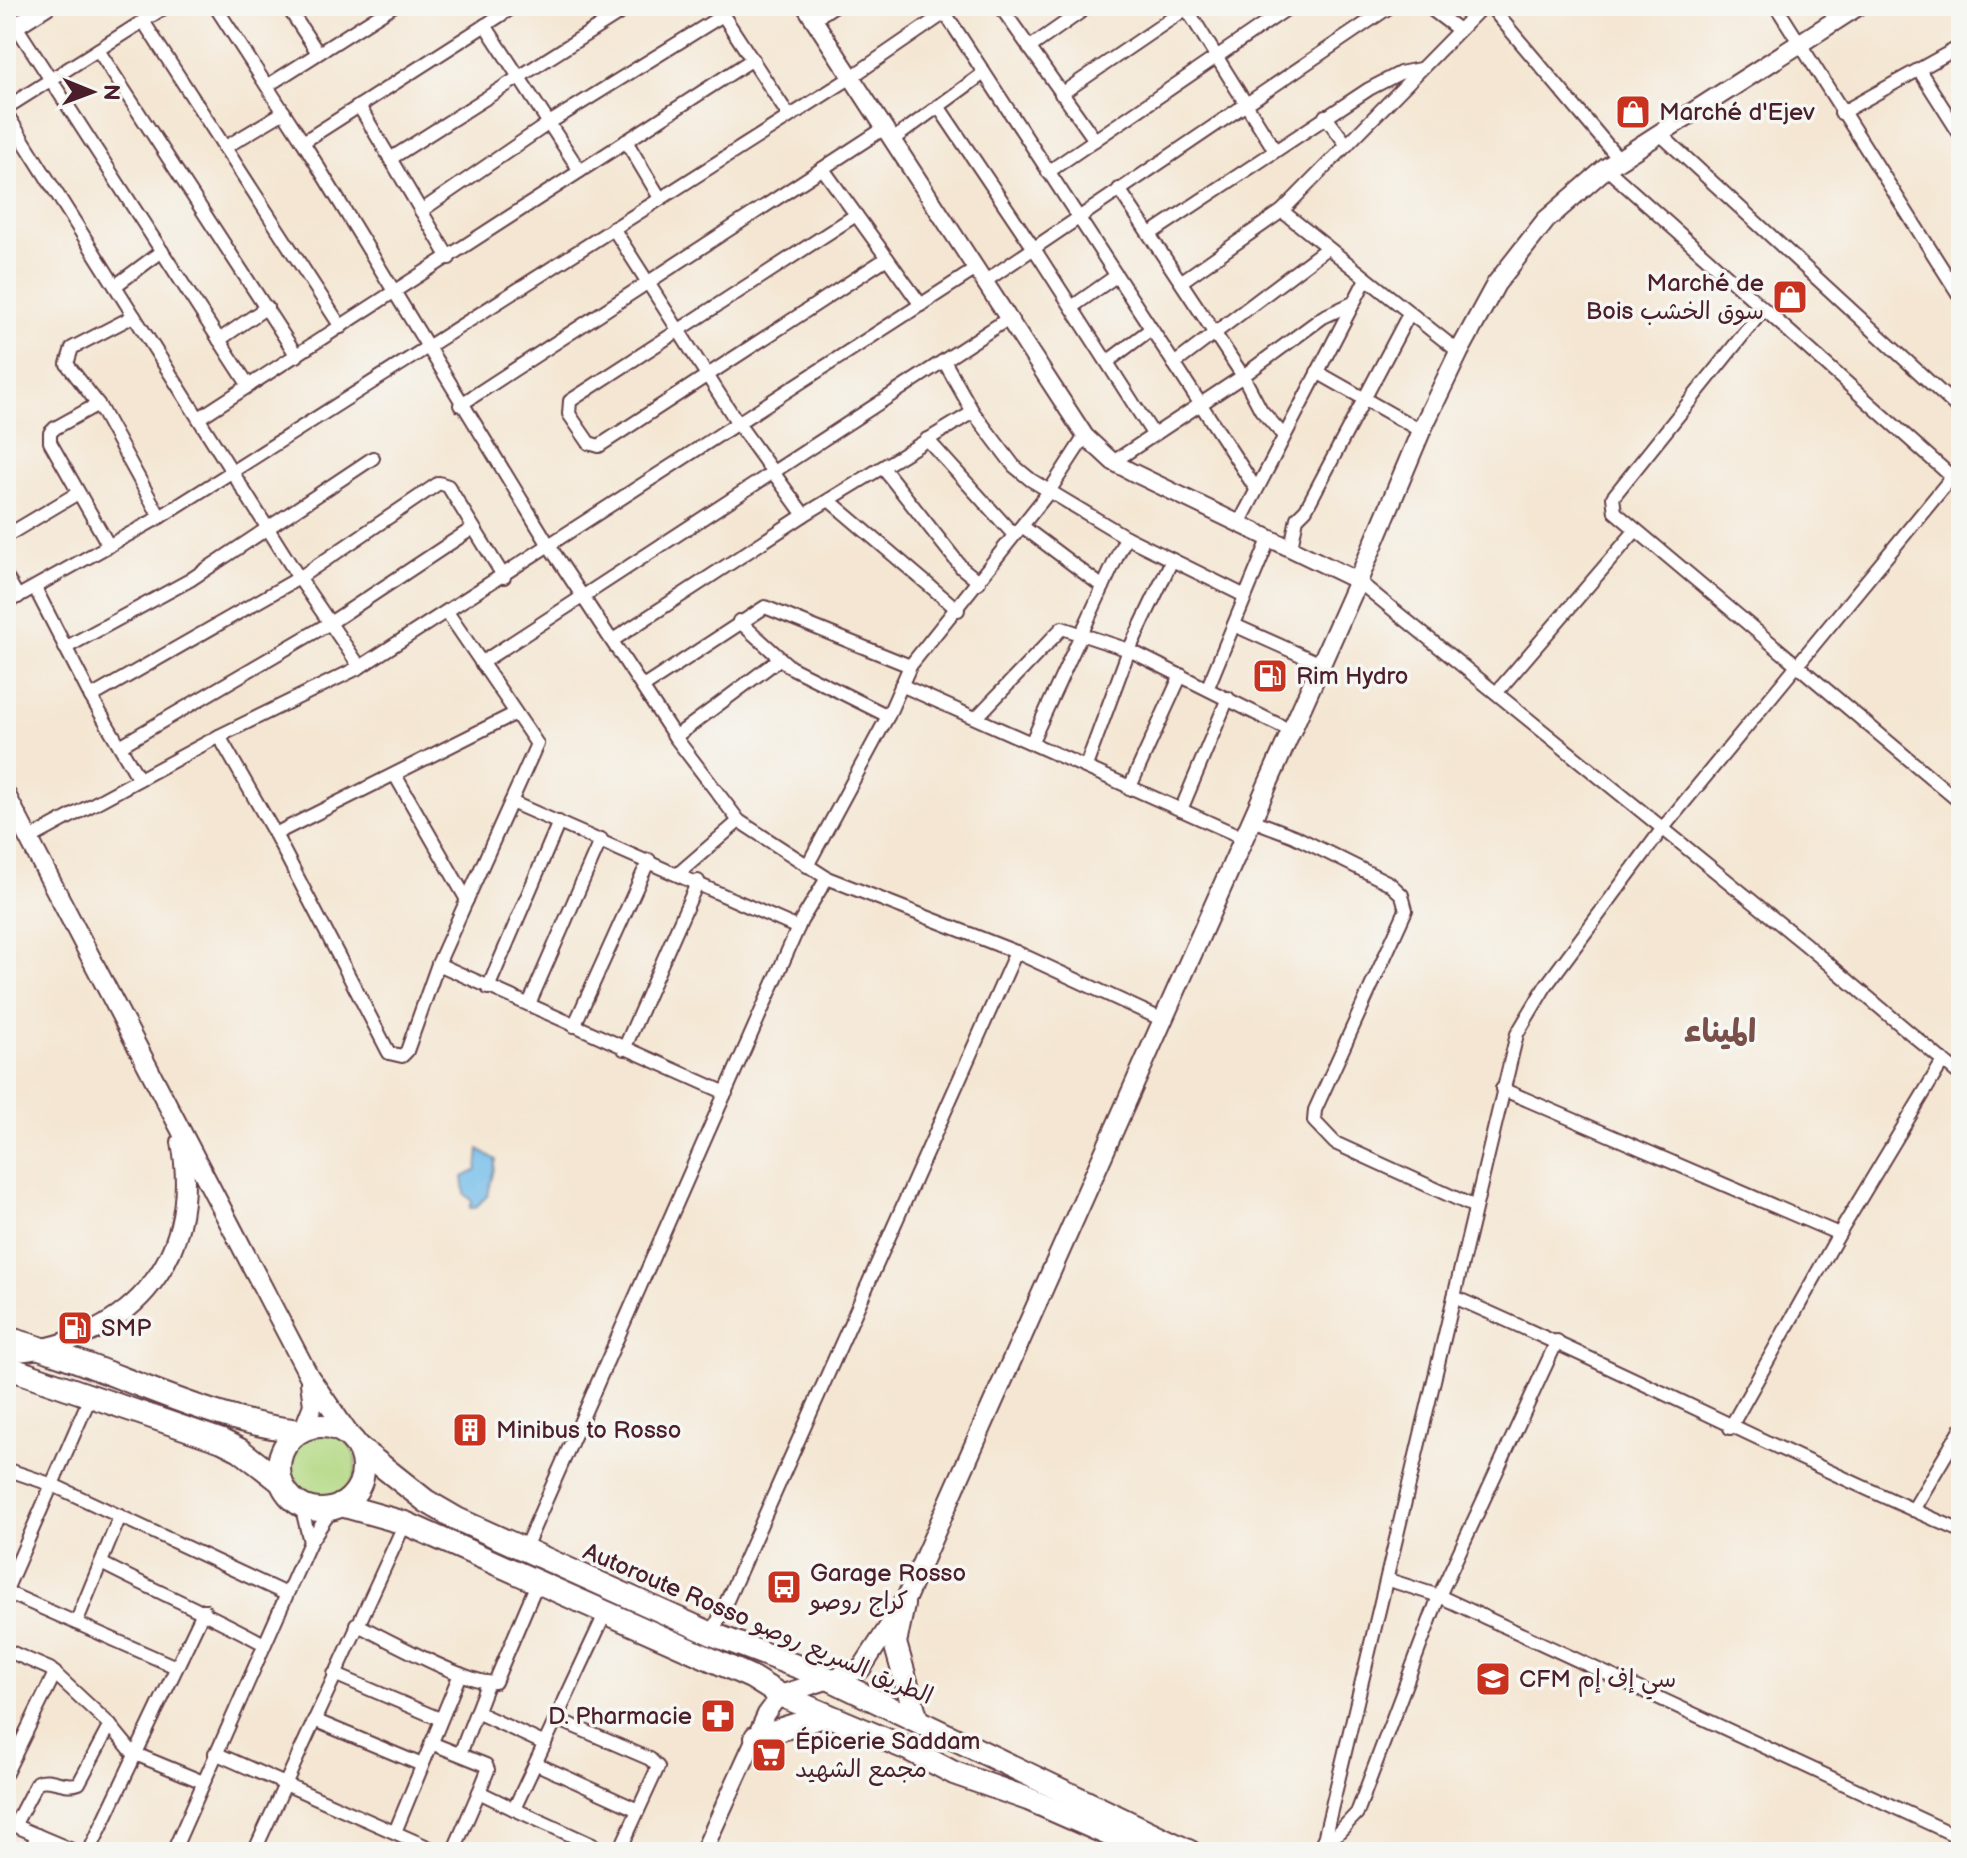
<svg xmlns="http://www.w3.org/2000/svg" width="1967" height="1858" font-family="'Balsamiq Sans','Playpen Sans Arabic',sans-serif">
<rect width="100%" height="100%" fill="#f6f6f2"/>
<filter id="ink" filterUnits="userSpaceOnUse"><feTurbulence type="fractalNoise" baseFrequency=".0125" numOctaves="2"/><feDisplacementMap in="SourceGraphic" scale="16" xChannelSelector="R" yChannelSelector="G"/><feConvolveMatrix kernelMatrix="1 2 1 2 8 2 1 2 1" color-interpolation-filters="sRGB"/></filter>
<filter id="wash" filterUnits="userSpaceOnUse"><feTurbulence type="fractalNoise" baseFrequency=".006" numOctaves="4" result="noise"/><feDisplacementMap in="SourceGraphic" scale="32" xChannelSelector="R" yChannelSelector="G"/><feGaussianBlur stdDeviation="1.8" result="paint"/><feColorMatrix in="noise" values="0 0 0 0 0 0 0 0 0 0 0 0 0 0 0 0 0 1.4 0 .05"/><feComposite in="paint" operator="in"/></filter>
<g filter="url(#wash)">
<rect width="100%" height="100%" fill="#f4e6d2"/>
<circle fill="#b3d882" stroke="#7e7c56" stroke-width="2" cx="321" cy="1465" r="35"/>
<polygon fill="#6fbbe9" stroke="#5c6d8a" stroke-width="2" points="479,1149 496,1160 488,1195 475,1208 470,1208 472,1201 465,1194 463,1177 477,1170"/>
</g>
<g filter="url(#ink)">
<g fill="none" stroke-linecap="round" stroke-linejoin="round">
<defs>
<g id="minor">
<polyline points="215,6 303,142 550,547 675,737 739,821 827,878 1016,952 1163,1020"/>
<polyline points="287,6 318,53"/>
<polyline points="717,6 789,116"/>
<polyline points="1000,6 1095,140"/>
<polyline points="1185,6 1274,149"/>
<polyline points="1427,6 1459,30"/>
<polyline points="1490,6 1619,159"/>
<polyline points="1776,6 1961,298"/>
<polyline points="945,13 1256,489"/>
<polyline points="814,19 834,6"/>
<polyline points="143,21 341,327"/>
<polyline points="485,25 580,171"/>
<polyline points="16,26 249,386"/>
<polyline points="1029,48 1089,6"/>
<polyline points="98,50 297,356"/>
<polyline points="1919,70 1961,136"/>
<polyline points="267,86 393,6"/>
<polyline points="1061,94 1190,6"/>
<polyline points="359,106 449,258"/>
<polyline points="938,106 1033,247 1153,434"/>
<polyline points="6,108 167,6"/>
<polyline points="6,113 299,578 360,667"/>
<polyline points="1841,113 1961,46"/>
<polyline points="1325,116 1347,145"/>
<polyline points="1660,134 1961,411"/>
<polyline points="626,141 660,198"/>
<polyline points="891,141 984,73"/>
<polyline points="303,142 515,6"/>
<polyline points="224,148 284,112"/>
<polyline points="390,159 631,6"/>
<polyline points="1606,168 1961,485"/>
<polyline points="823,169 921,305"/>
<polyline points="1048,172 1291,6"/>
<polyline points="1119,189 1243,376 1261,410 1284,436"/>
<polyline points="421,211 549,123 723,15"/>
<polyline points="1282,211 1459,352"/>
<polyline points="856,215 570,401 569,414 589,443 599,446 887,258"/>
<polyline points="613,228 739,425 804,515"/>
<polyline points="1150,234 1369,89 1400,73 1420,69"/>
<polyline points="1182,281 1282,211 1483,6"/>
<polyline points="984,282 1391,6"/>
<polyline points="115,286 162,251"/>
<polyline points="1072,307 1116,276"/>
<polyline points="1763,310 1613,497 1615,512 1961,803"/>
<polyline points="134,316 72,348 67,364 98,404 160,517"/>
<polyline points="219,340 267,307"/>
<polyline points="944,361 973,412 1014,466 1031,480 1126,537 1245,596"/>
<polyline points="1107,362 1151,329"/>
<polyline points="1174,364 1327,248"/>
<polyline points="1317,372 1421,431"/>
<polyline points="98,404 55,428 50,433 50,442 109,546"/>
<polyline points="460,405 883,129"/>
<polyline points="199,418 753,59"/>
<polyline points="927,439 1014,535"/>
<polyline points="1113,462 1243,376 1323,317 1353,303"/>
<polyline points="883,468 962,568 979,582"/>
<polyline points="830,501 958,610"/>
<polyline points="1240,522 1366,279"/>
<polyline points="1022,526 1103,587"/>
<polyline points="6,536 78,493"/>
<polyline points="1291,547 1297,518 1306,509 1409,314"/>
<polyline points="6,576 18,597"/>
<polyline points="1358,581 1805,944 1961,1076"/>
<polyline points="35,588 91,697 139,779"/>
<polyline points="6,603 160,517 233,471 850,78 955,6"/>
<polyline points="739,621 790,667 888,716"/>
<polyline points="1234,625 1321,664"/>
<polyline points="613,640 804,515 973,412"/>
<polyline points="65,648 190,580 373,458"/>
<polyline points="481,663 1006,320"/>
<polyline points="901,685 1244,838"/>
<polyline points="643,687 765,607 910,666"/>
<polyline points="1208,687 1270,537"/>
<polyline points="1497,692 1636,530"/>
<polyline points="91,697 299,578 439,483 448,486 504,577"/>
<polyline points="977,717 1062,628 1129,650 1291,731"/>
<polyline points="219,736 275,834 389,1053 402,1056 407,1051 438,964 537,744 447,612"/>
<polyline points="675,737 778,660"/>
<polyline points="1032,741 1126,537"/>
<polyline points="120,746 330,623 473,528"/>
<polyline points="1086,766 1129,650 1172,560"/>
<polyline points="395,775 467,900"/>
<polyline points="1129,789 1181,675"/>
<polyline points="511,802 798,928"/>
<polyline points="1181,810 1228,698"/>
<polyline points="1252,820 1294,836 1389,883 1402,895 1406,910 1315,1110 1314,1121 1335,1143 1475,1207"/>
<polyline points="275,834 514,714"/>
<polyline points="29,839 219,736 360,667 976,269"/>
<polyline points="807,866 888,716 910,666 1048,493 1085,436"/>
<polyline points="679,873 739,821"/>
<polyline points="438,964 726,1093"/>
<polyline points="488,988 559,822"/>
<polyline points="529,1004 601,839"/>
<polyline points="574,1026 649,860"/>
<polyline points="624,1049 698,881"/>
<polyline points="1502,1089 1839,1234"/>
<path d="M1454 1297C1625 1371 1790 1457 1961 1531"/>
<polyline points="1730,1428 1839,1234 1943,1061"/>
<polyline points="6,1469 53,1485 286,1594"/>
<polyline points="301,1505 310,1542"/>
<polyline points="1913,1510 1961,1429"/>
<polyline points="524,1550 801,921 827,878"/>
<path d="M101 1563C155 1591 210 1614 264 1644"/>
<polyline points="1389,1580 1439,1596 1961,1838"/>
<polyline points="6,1590 91,1395"/>
<polyline points="6,1592 176,1667"/>
<polyline points="606,1612 514,1809 608,1852"/>
<polyline points="76,1623 120,1516"/>
<path d="M356 1624C381 1636 472 1687 495 1682L538 1581"/>
<polyline points="712,1634 1016,952"/>
<polyline points="6,1650 50,1669 110,1725 133,1753 203,1782"/>
<polyline points="334,1674 440,1719"/>
<polyline points="476,1712 545,1744"/>
<polyline points="557,1719 650,1759 658,1767 619,1852"/>
<polyline points="314,1720 422,1765"/>
<polyline points="431,1743 486,1765 488,1770 479,1792"/>
<polyline points="215,1753 439,1852"/>
<polyline points="460,1754 487,1684"/>
<polyline points="537,1764 638,1810"/>
<polyline points="6,1773 55,1673"/>
<polyline points="6,1822 77,1852"/>
<path d="M14 1826 37 1782C51 1776 64 1789 79 1783L110 1725"/>
<polyline points="395,1832 460,1674"/>
<polyline points="1323,1840 1338,1833 1357,1813 1439,1596 1557,1341"/>
<polyline points="30,1852 37,1835"/>
<polyline points="89,1852 204,1610"/>
<polyline points="173,1852 310,1542 332,1509"/>
<polyline points="254,1852 405,1523"/>
<polyline points="453,1852 479,1792 514,1809"/>
<polyline points="1321,1852 1517,1034 1545,987 1663,828 1952,477 1961,473"/>
</g>
<g id="tertiary">
<polyline points="805,6 1085,436 1113,462 1132,472 1358,581"/>
<polyline points="6,32 47,6"/>
<polyline points="703,1852 766,1714 780,1695"/>
</g>
<g id="secondary">
<polyline points="6,795 309,1376 354,1441"/>
<path d="M6 1353C124 1346 204 1263 181 1142"/>
<polyline points="304,1428 313,1405 310,1383"/>
<polyline points="780,1695 861,1669 903,1605 1358,581 1421,431 1459,352 1496,284 1546,220 1606,168 1858,6"/>
</g>
<g id="trunk">
<path d="M6 1338C102 1363 205 1422 300 1431"/>
<polyline points="6,1367 222,1441 240,1450 281,1482"/>
<circle cx="321" cy="1468" r="42"/>
<polyline points="358,1447 426,1501 457,1519 712,1634 830,1679 1190,1852"/>
<polyline points="341,1505 405,1523 751,1677 780,1695 908,1749 954,1773 1028,1799 1149,1852"/>
<polyline points="903,1605 895,1643 917,1720"/>
<polyline points="756,1737 827,1715"/>
</g>
</defs>
<use href="#minor" stroke="#643d44" stroke-width="16"/>
<use href="#tertiary" stroke="#643d44" stroke-width="20"/>
<use href="#secondary" stroke="#643d44" stroke-width="22"/>
<use href="#trunk" stroke="#643d44" stroke-width="26"/>
<use href="#minor" stroke="#fff" stroke-width="12"/>
<use href="#tertiary" stroke="#fff" stroke-width="16"/>
<use href="#secondary" stroke="#fff" stroke-width="18"/>
<use href="#trunk" stroke="#fff" stroke-width="22"/>
</g>
</g>
<defs>
<symbol id="shop-square" viewBox="-11 -11 22 22"><rect x="-9" y="-9" width="18" height="18" rx="4" fill="#c8321e" stroke="#f6f6f2"/><path d="M-5-2.5h2.3a2.7 3.5 0 0 1 5.4 0H5L5.5 6h-11ZM-1.5-2.5h3a1.5 2.3 0 0 0-3 0Z" fill="#fff"/></symbol>
<symbol id="fuel-square" viewBox="-11 -11 22 22"><rect x="-9" y="-9" width="18" height="18" rx="4" fill="#c8321e" stroke="#f6f6f2"/><path d="M-5.5-6h7V0h2V4h1.3V-2.5L3-4.5l.8-.8L6-3V5H2.5V1h-1V6h-7ZM-4.2-4.7v3.2H.2V-4.7Z" fill="#fff"/></symbol>
<symbol id="building-square" viewBox="-11 -11 22 22"><rect x="-9" y="-9" width="18" height="18" rx="4" fill="#c8321e" stroke="#f6f6f2"/><path d="M-4-6H4V6H1V3H-1V6H-4ZM-2.5-4.3h1.7v1.8h-1.7ZM.8-4.3h1.7v1.8H.8ZM-2.5-1h1.7V.8h-1.7ZM.8-1h1.7V.8H.8Z" fill="#fff"/></symbol>
<symbol id="bus-square" viewBox="-11 -11 22 22"><rect x="-9" y="-9" width="18" height="18" rx="4" fill="#c8321e" stroke="#f6f6f2"/><path d="M-5-6H5V4H4V6H2V4H-2V6H-4V4H-5ZM-3.5-4V0h7V-4ZM-3.5 1.2v1.5H-2V1.2ZM2 1.2v1.5H3.5V1.2Z" fill="#fff"/></symbol>
<symbol id="university-square" viewBox="-11 -11 22 22"><rect x="-9" y="-9" width="18" height="18" rx="4" fill="#c8321e" stroke="#f6f6f2"/><path d="M0-5L7-2L0 1L-7-2ZM-4 1L0 2.5L4 1V4Q0 6-4 4Z" fill="#fff"/></symbol>
<symbol id="pharmacy-square" viewBox="-11 -11 22 22"><rect x="-9" y="-9" width="18" height="18" rx="4" fill="#c8321e" stroke="#f6f6f2"/><path d="M-2-6h4v4h4v4h-4v4h-4v-4h-4v-4h4Z" fill="#fff"/></symbol>
<symbol id="supermarket-square" viewBox="-11 -11 22 22"><rect x="-9" y="-9" width="18" height="18" rx="4" fill="#c8321e" stroke="#f6f6f2"/><path d="M-6-5.5h2.5l.6 2H6L4.5 2H-2.5L-4.4-4H-6ZM-1.5 3.2a1.3 1.3 0 1 0 .1 0ZM3 3.2a1.3 1.3 0 1 0 .1 0Z" fill="#fff"/></symbol>
</defs>
<g fill-rule="evenodd">
<use href="#shop-square" x="1613" y="92" width="40" height="40"/>
<use href="#shop-square" x="1770" y="277" width="40" height="40"/>
<use href="#fuel-square" x="1250" y="656" width="40" height="40"/>
<use href="#fuel-square" x="55" y="1308" width="40" height="40"/>
<use href="#building-square" x="450" y="1410" width="40" height="40"/>
<use href="#bus-square" x="764" y="1567" width="40" height="40"/>
<use href="#university-square" x="1473" y="1659" width="40" height="40"/>
<use href="#pharmacy-square" x="698" y="1696" width="40" height="40"/>
<use href="#supermarket-square" x="749" y="1735" width="40" height="40"/>
</g>
<g text-anchor="middle" dominant-baseline="central" stroke-width="7" stroke-linejoin="round" paint-order="stroke">
<g font-size="24" fill="#4a1f2b" stroke="#f6f6f2" text-anchor="start">
<text x="1659" y="112">Marché d'Ejev</text>
<text x="1764" y="283" text-anchor="end">Marché de<tspan x="1764" dy="28">Bois سوق الخشب</tspan></text>
<text x="1296" y="676">Rim Hydro</text>
<text x="101" y="1328">SMP</text>
<text x="496" y="1430">Minibus to Rosso</text>
<text x="810" y="1573">Garage Rosso<tspan x="810" dy="28">كراج روصو</tspan></text>
<text x="1519" y="1679">CFM سي إف إم</text>
<text x="692" y="1716" text-anchor="end">D. Pharmacie</text>
<text x="795" y="1741">Épicerie Saddam<tspan x="795" dy="28">مجمع الشهيد</tspan></text>
</g>
<g font-size="24" fill="#4a1f2b" stroke="#f6f6f2">
<text transform="translate(758 1624) rotate(23)">Autoroute Rosso الطريق السريع روصو</text>
</g>
<g font-size="32" font-weight="bold" fill="#785049" stroke="#f6f6f2">
<text x="1720" y="1032">الميناء</text>
</g>
</g>
<rect width="1967" height="1858" fill="none" stroke="#f6f6f2" stroke-width="32"/>
<g transform="translate(92 92) rotate(91)" stroke="#f6f6f2" stroke-width="6" paint-order="stroke">
<path d="M0-6L14 30L0 20L-14 30Z" fill="#4a1f2b"/>
<text y="-12" font-size="22" font-weight="bold" text-anchor="middle" fill="#4a1f2b">N</text>
</g>
</svg>
